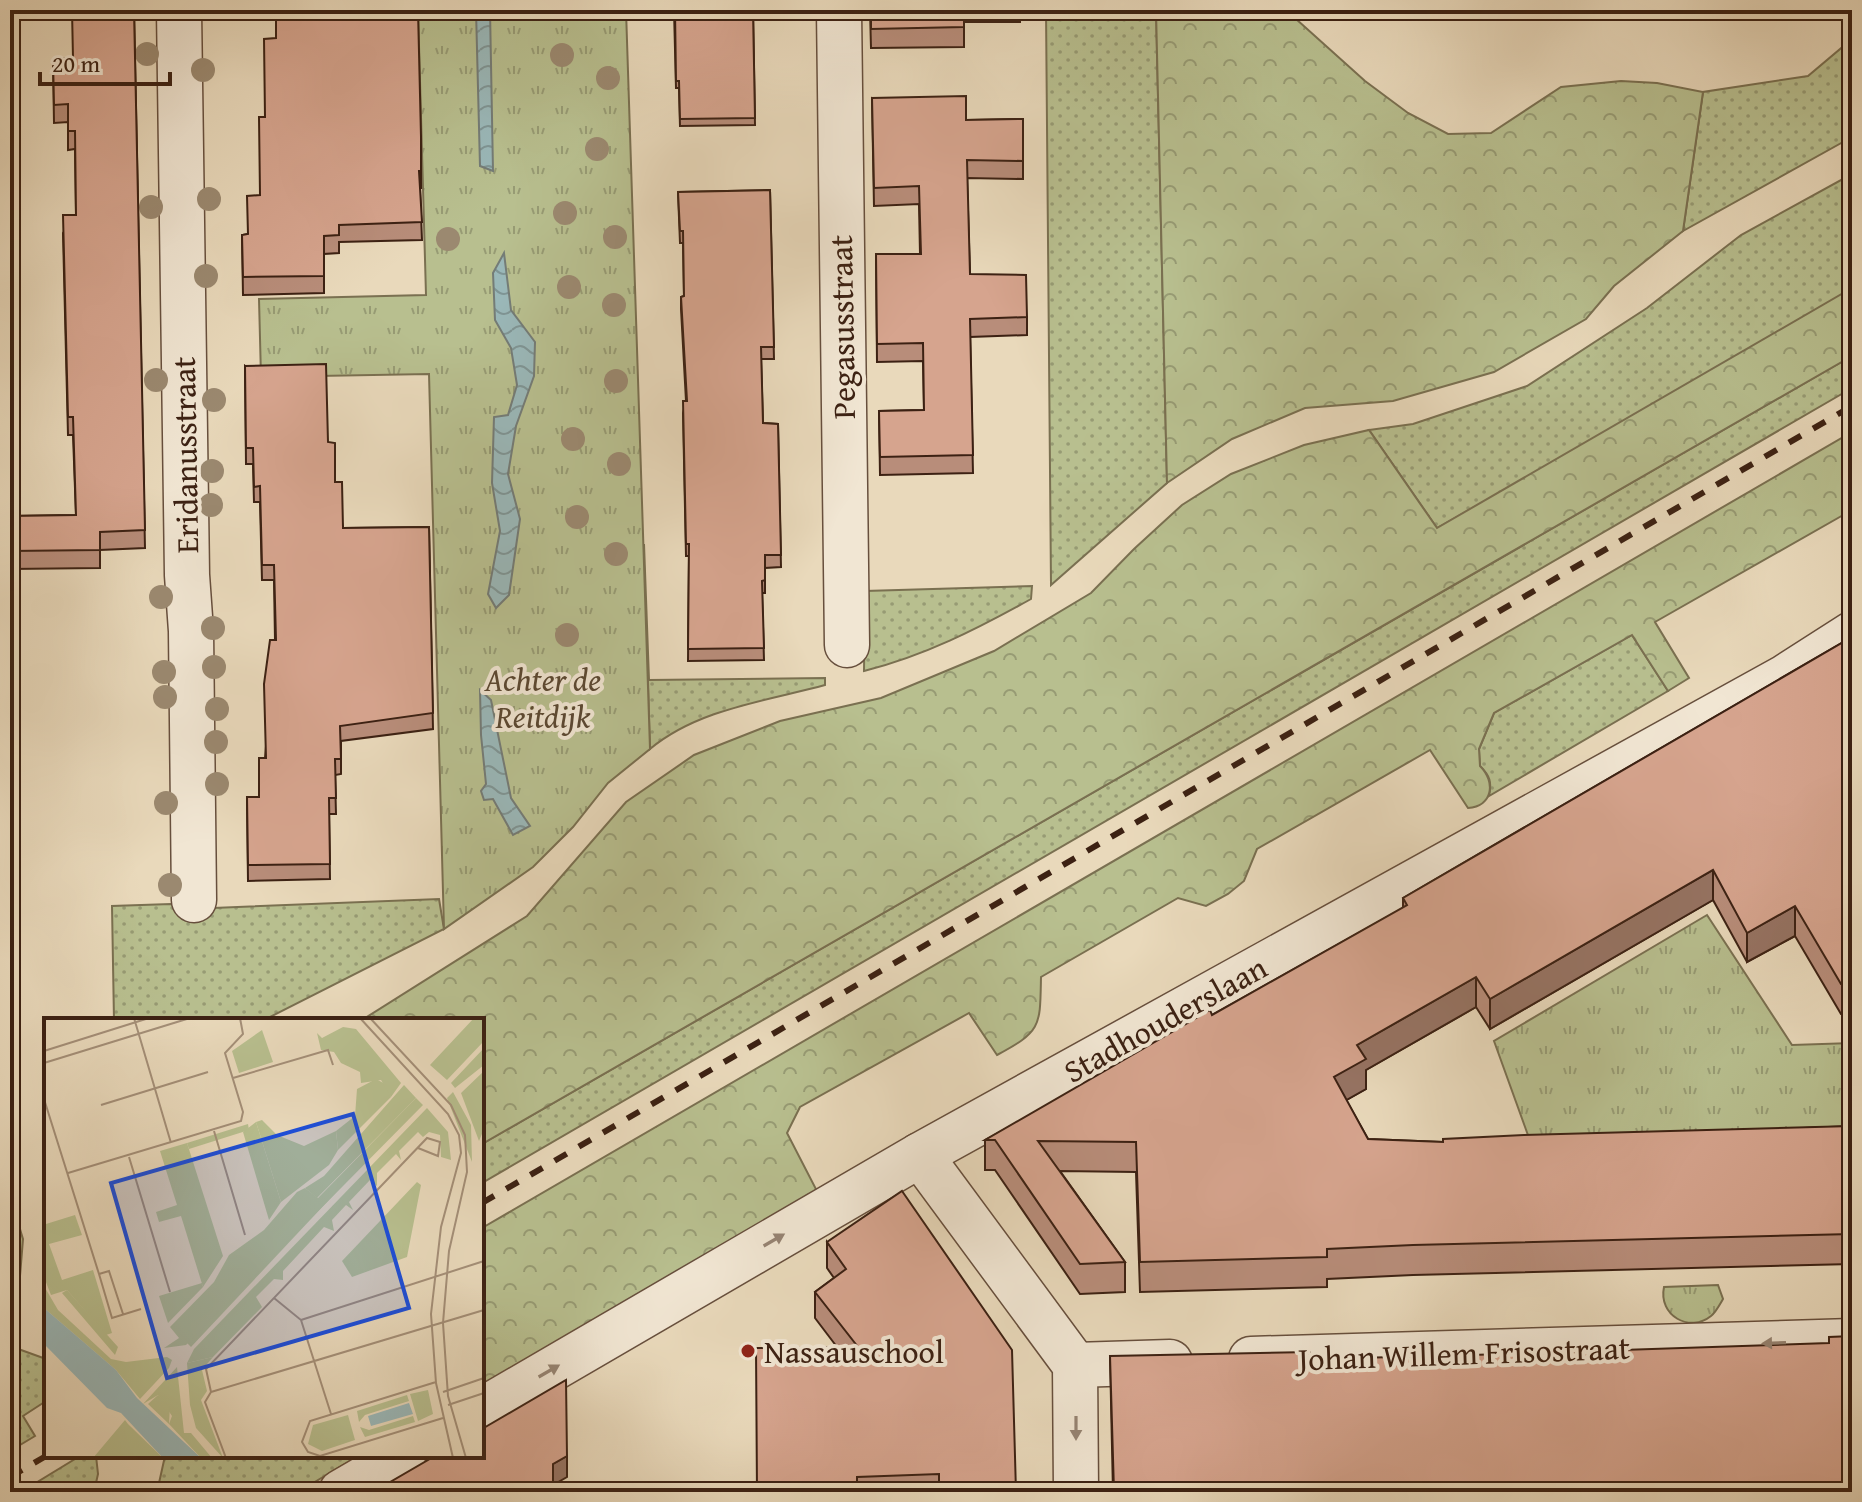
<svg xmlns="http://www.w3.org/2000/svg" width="1862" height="1502" font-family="'Gentium Book Plus',serif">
<defs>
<pattern id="grass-dots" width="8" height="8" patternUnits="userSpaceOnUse" patternTransform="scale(2)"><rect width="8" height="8" fill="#b8bf8f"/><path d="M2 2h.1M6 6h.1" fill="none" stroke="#979b74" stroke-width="1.8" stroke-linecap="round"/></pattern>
<pattern id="forest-crowns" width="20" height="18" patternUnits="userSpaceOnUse" patternTransform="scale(2)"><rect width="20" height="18" fill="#b8bf8f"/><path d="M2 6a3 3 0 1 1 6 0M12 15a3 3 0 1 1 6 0" fill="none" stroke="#979b74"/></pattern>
<pattern id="park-tufts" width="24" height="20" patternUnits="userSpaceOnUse" patternTransform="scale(2)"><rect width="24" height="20" fill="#b8bf8f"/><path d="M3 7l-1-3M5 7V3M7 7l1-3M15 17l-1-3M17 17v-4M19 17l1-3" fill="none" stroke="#979b74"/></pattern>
<pattern id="water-waves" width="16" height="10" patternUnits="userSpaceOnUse" patternTransform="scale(2)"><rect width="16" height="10" fill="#9ab8b9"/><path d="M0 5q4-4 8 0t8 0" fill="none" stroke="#7f9595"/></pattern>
</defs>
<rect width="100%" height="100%" fill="#e9d9bb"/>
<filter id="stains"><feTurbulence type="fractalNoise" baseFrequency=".0025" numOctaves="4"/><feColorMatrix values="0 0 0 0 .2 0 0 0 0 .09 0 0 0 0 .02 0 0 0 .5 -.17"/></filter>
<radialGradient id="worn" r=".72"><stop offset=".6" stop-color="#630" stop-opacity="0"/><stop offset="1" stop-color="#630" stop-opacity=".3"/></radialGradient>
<g fill="url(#grass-dots)" stroke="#7a7051" stroke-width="2">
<polygon points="1046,10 1156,10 1167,483 1051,585"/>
<polygon points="1852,39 1852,137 1683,231 1703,92 1808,76"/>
<polygon points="1852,174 1852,296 1437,528 1369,430 1413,424 1527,386 1647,308 1741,235"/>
<polygon points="1852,356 1852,388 482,1183 482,1144"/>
<path d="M644 544 649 680 825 678V685C766 701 698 709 650 749Z"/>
<path d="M1032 586 1031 599C977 629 924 656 864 671L865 591Z"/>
<path d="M1632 635 1668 691 1489 796C1492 782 1490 776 1480 766L1479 749 1494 713Z"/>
<polygon points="439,899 444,929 264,1020 114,1020 112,906 171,904 213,908"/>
<polygon points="14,1209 23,1239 20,1276 10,1276 10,1211"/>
<polygon points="10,1346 46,1359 46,1401 23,1416 35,1436 10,1451"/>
<polygon points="80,1456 96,1456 98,1474 94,1492 21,1492"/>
<polygon points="165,1456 358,1456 298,1492 157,1492"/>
</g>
<g fill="url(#forest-crowns)" stroke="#7a7051" stroke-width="2">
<polygon points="1156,10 1286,10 1365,81 1408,113 1448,134 1491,133 1561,87 1621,81 1657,83 1703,92 1683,231 1614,286 1586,319 1494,372 1393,401 1305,408 1232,439 1167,483"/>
<polygon points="1852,288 1852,356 482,1144 482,1020 362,1020 527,916 626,802 694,755 780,721 881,698 994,651 1091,593 1134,549 1182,505 1231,474 1304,445 1369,430 1437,528"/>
<path d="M1852 432V510L1655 622 1689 678 1668 691 1632 635 1494 713 1479 749 1480 766C1496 782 1493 806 1468 808L1430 750 1257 849 1244 881 1228 894 1206 906 1178 898 1041 977C1040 1026 1042 1031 997 1055L969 1013 800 1107 787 1133 818 1193 482 1385V1228Z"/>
</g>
<g fill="url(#park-tufts)" stroke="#7a7051" stroke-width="2">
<polygon points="418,10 626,10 650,749 608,783 573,827 533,867 444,929 429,374 261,377 259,299 426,295"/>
<polygon points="1707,915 1792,1045 1852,1043 1852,1131 1533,1149 1494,1041"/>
<path d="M1718 1285 1723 1299C1720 1304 1716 1312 1711 1316 1690 1333 1658 1316 1664 1287Z"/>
</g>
<g fill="url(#water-waves)" stroke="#747c77" stroke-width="2">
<polygon points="476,10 490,10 493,171 480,166"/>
<polygon points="504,253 511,310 535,342 534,376 516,426 508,474 520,519 509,595 496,608 488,594 500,531 492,483 494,417 508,415 517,385 511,348 495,320 493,273"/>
<polygon points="480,690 491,700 511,798 530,826 513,835 493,799 484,800 481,791 486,784 481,735"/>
</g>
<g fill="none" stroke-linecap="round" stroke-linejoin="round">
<defs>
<g id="minor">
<polyline points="179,10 187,575 191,631 194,900"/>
<polyline points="839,10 847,645"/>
<polyline points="920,1155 1075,1365 1076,1492"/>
<polyline points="1251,1359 1852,1341"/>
<polyline points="1075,1365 1170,1362"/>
<polyline points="482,1410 920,1155 1785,677 1852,634"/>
<polyline points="341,1492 403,1456"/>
</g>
</defs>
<use href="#minor" stroke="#674f3d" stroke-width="47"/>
<use href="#minor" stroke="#f1e6d3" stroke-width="44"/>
<g stroke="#3c2113" stroke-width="6" stroke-dasharray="14 14" stroke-linecap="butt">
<polyline points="482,1203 1852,406"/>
<polyline points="10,1477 46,1456"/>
</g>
</g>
<g fill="#9b8970">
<circle cx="147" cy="54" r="12"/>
<circle cx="562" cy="55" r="12"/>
<circle cx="203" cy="70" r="12"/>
<circle cx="608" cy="78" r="12"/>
<circle cx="597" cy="149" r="12"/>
<circle cx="209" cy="199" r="12"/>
<circle cx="151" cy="207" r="12"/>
<circle cx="565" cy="213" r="12"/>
<circle cx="615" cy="237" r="12"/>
<circle cx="448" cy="239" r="12"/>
<circle cx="206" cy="276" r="12"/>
<circle cx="569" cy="287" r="12"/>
<circle cx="614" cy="305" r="12"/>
<circle cx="156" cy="380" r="12"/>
<circle cx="616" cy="381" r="12"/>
<circle cx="214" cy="400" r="12"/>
<circle cx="573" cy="439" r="12"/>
<circle cx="619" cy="464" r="12"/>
<circle cx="212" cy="471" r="12"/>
<circle cx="211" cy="505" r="12"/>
<circle cx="577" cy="517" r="12"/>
<circle cx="616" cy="554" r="12"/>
<circle cx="161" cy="597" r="12"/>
<circle cx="213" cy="628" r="12"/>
<circle cx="567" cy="635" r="12"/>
<circle cx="214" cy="667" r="12"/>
<circle cx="164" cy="672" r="12"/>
<circle cx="165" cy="697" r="12"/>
<circle cx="217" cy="709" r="12"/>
<circle cx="216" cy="742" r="12"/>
<circle cx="217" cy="784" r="12"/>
<circle cx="166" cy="803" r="12"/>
<circle cx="170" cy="885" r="12"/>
</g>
<g fill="#b88d7a" stroke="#3c2113" stroke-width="2">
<polygon points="134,10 145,548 100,550 100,568 10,569 10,516 76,515 73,435 68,435 63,233 76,215 75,149 68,150 68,122 54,123 53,59 72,58"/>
<polygon points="674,10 753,10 755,125 680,126 679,88 676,88"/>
<polygon points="870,10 1020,10 1020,22 964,22 964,47 871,48"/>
<polygon points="872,98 966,120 1023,119 1023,179 967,178 970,274 1027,317 1027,335 970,337 973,473 880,475 879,411 924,410 923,361 877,362 876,254 920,254 919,204 874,206"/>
<polygon points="421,137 421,188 420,188 422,240 339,242 339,253 324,254 324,293 243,295 242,235 248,234 260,195"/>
<polygon points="770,190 774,359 761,359 763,423 778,424 781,567 765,568 765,593 762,593 764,660 688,661 689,556 686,556 683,413 686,401 681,309 681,297 684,296 683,243 680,243 678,192"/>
<polygon points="245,366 328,442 343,528 429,527 433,729 341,741 341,774 335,775 336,814 329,814 330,879 248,881 247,797 259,797 265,758 275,640 274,580 262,580 260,502 254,502 253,464 246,464"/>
<polygon points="1852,637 1852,1014 1841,1014 1795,936 1747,962 1713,900 1490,1029 1476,1007 1366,1070 1366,1089 1346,1100 1368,1139 1443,1142 1852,1126 1852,1264 1413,1275 1327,1279 1327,1287 1140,1292 1136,1172 1060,1171 1125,1262 1125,1292 1080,1294 995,1170 985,1170 985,1140 1212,1015 1403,908 1403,898"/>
<polygon points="827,1242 1016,1492 757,1492 837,1347 815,1318 815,1292 834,1278 827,1268"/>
<polygon points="1110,1356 1310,1359 1852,1492 1113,1492"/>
</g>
<g fill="#967363" stroke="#3c2113" stroke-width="2">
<polygon points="1713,870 1713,900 1490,1029 1490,999"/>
<polygon points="1795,906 1795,936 1747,962 1747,933"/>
<polygon points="1476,977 1476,1007 1366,1070 1366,1089 1334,1107 1334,1077 1357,1045"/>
<polygon points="567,1456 567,1477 553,1485 553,1464"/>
</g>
<g fill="#d6a48e" stroke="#3c2113" stroke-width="2">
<polygon points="72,10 134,10 145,530 100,532 100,550 10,551 10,516 76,515 73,417 68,417 63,215 76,215 75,131 68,131 68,104 54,105 53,59 73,58"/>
<polygon points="276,10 418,10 421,137 421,171 419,171 422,222 339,225 339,235 324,236 324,276 243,277 242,235 248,234 247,196 260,195 259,117 265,117 264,39 276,38"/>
<polygon points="675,10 753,10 755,118 680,119 679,81 676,81"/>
<polygon points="871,10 964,10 964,27 871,29"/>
<polygon points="966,96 966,120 1023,119 1023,161 967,160 970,274 1026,275 1027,317 970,319 973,455 880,457 879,411 924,410 923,343 877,344 876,254 921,254 919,186 874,188 872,98"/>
<polygon points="770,190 774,347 761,347 763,423 778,424 781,555 765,555 765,580 762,581 764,648 688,649 689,544 686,544 683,401 687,401 681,297 684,296 683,231 680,231 678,192"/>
<polygon points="326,364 328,442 335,443 335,482 342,482 343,528 429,527 433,713 340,726 341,759 335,759 336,798 329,798 330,864 248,865 247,797 259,797 259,758 266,758 264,684 270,640 276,640 274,565 262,565 260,486 254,487 253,448 246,448 245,366"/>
<polygon points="1852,637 1852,984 1841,984 1795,906 1747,933 1713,870 1490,999 1476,977 1357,1045 1366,1059 1334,1077 1368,1139 1443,1142 1443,1139 1524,1135 1852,1126 1852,1234 1413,1245 1327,1249 1327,1257 1140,1262 1136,1142 1038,1141 1125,1262 1080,1264 995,1140 985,1140 1210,1010 1212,1015 1407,905 1403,898"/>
<polygon points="902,1191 1012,1350 1016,1492 939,1492 939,1474 857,1477 857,1492 757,1492 756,1348 858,1347 815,1292 846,1269 827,1242"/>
<polygon points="1852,1336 1852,1492 1114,1492 1110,1356 1310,1352 1310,1359 1440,1356 1829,1343 1829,1337"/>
<polygon points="566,1380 567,1456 553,1464 553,1492 373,1492 435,1456 482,1456 482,1429"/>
</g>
<defs><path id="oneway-solid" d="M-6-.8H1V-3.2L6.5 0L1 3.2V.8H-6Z" transform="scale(2)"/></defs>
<g fill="#968473">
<use href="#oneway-solid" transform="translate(774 1240) rotate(-30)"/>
<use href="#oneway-solid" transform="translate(1774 1343) rotate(178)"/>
<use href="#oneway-solid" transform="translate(549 1371) rotate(-30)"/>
<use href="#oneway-solid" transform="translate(1076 1428) rotate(90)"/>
</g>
<circle fill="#8f2418" stroke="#f1e6d3" stroke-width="3" cx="748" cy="1351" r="8"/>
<g text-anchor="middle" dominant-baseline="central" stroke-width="8" stroke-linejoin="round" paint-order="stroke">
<g font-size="32" fill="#3c2113" stroke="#f1e6d3">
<text transform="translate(842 327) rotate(-91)">Pegasusstraat</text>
<text transform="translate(185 455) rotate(-91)">Eridanusstraat</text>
<text transform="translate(1165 1019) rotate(-29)">Stadhouderslaan</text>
<text transform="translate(1464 1353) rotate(-2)">Johan Willem Frisostraat</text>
</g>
<g font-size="32" font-style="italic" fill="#5b4832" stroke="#f1e6d3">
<text x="543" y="679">Achter de<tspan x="543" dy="37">Reitdijk</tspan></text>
</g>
<g font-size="32" fill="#3c2113" stroke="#f1e6d3" text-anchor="start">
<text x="764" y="1351">Nassauschool</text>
</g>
</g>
<g transform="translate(44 1018)">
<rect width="440" height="440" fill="#e9d9bb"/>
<path d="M218 12 229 44 195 55 188 33ZM440 53V111L435 123 417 75ZM332 61 343 67 347 79 294 132 292 113 311 98 313 71ZM360 67 372 80 273 180 261 170 280 158ZM409 74 427 107 428 144 403 80ZM372 89 147 329 143 325ZM212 104 237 184 225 202 199 114ZM373 164 377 167 363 239 308 259 298 243ZM31 197 38 217 5 226 18 262 49 252 68 315 62 317 23 272 7 277 0 259V201L2 206ZM158 265 159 269 124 305 115 278ZM0 268 14 292 67 341 82 344 123 339 128 342 125 350 96 381 72 352 0 290ZM169 339 158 352 163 373 157 382 179 440 152 410 146 387 143 345ZM133 349 140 415H147L168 440H157L125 406 128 398 114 377 99 386ZM384 372 389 396 374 403 366 376ZM363 377 365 383 321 397 315 404 313 393ZM304 397 311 422 278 433 264 426 269 407ZM369 398 371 404 321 419 316 409 325 412ZM81 402 84 406 119 440H49Z" fill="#b8bf8f"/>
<path d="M430 0H440V23L403 62 386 47ZM299 9 312 11 357 65 347 79 337 62 317 65 316 54 297 45 290 34 277 32 273 15 278 20ZM440 30V47L411 70 407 65ZM372 80 379 87 142 327 120 330 135 320 126 309 170 264 185 237 220 212 253 174 261 170 274 180ZM383 90 404 114 407 142 397 139 396 117 385 114 379 119 374 114 355 133 357 142 352 136 333 155V168L326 162 305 184 309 192 302 187 288 202 290 213 280 209 239 253V262L230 261 212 279 218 289 169 339 143 345 150 331ZM218 102 233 117 260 128 292 113 294 132 285 147 237 184 212 104ZM204 106 205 112 145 131 143 125ZM23 272 74 329 71 337 18 275ZM114 377 126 388 125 406 104 386Z" fill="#b8bf8f"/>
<path d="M143 125 179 238 159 269 137 198 115 204 112 194 133 187 116 133ZM323 220 339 234 365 225 362 238 309 257 300 244ZM301 400 307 421 276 430 267 425 270 410Z" fill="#b8bf8f"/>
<path d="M0 290 72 352 93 380 157 440H119L77 395 63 390 0 326ZM365 385 369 396 327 408 324 398Z" fill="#9ab8b9"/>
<path fill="none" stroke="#a48f78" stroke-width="2" d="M90 0 127 125M316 0 404 96 415 117 417 135 397 209 387 296 392 365 409 440M326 0 407 87 421 117 423 154 405 233 399 305 404 378 422 440M0 33 105 0M0 45 146 0M189 60 284 32 289 47M0 81 55 256M57 87 164 54M170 113 201 217M85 139 126 274M24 155 197 103 199 94 181 35 199 16 196 0M230 280 257 302 287 396M79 296 65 253 55 256 68 300 97 291M257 302 440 243M392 364 266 403 258 424 264 434 276 438 399 400M167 374 162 351 383 120 396 124 394 138 374 130M167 374 440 292M167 374 161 384 182 440M399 374 440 360M404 387 440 375"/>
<path fill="#1d4ed8" fill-opacity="0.15" stroke="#1d4ed8" stroke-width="4" d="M309 96 365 290 123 360 67 165Z"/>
<rect width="440" height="440" fill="none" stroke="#3c2113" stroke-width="4"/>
</g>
<rect width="1862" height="1502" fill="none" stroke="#e9d9bb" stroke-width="40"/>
<rect x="12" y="12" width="1838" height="1478" fill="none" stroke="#3c2113" stroke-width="4"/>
<rect x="20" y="20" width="1822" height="1462" fill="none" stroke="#3c2113" stroke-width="2"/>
<path d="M40 72v12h130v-12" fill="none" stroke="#3c2113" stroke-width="4"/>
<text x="52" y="72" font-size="24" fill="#3c2113" stroke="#f1e6d3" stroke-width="6" paint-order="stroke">20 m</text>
<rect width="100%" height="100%" filter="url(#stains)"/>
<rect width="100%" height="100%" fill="url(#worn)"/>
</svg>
